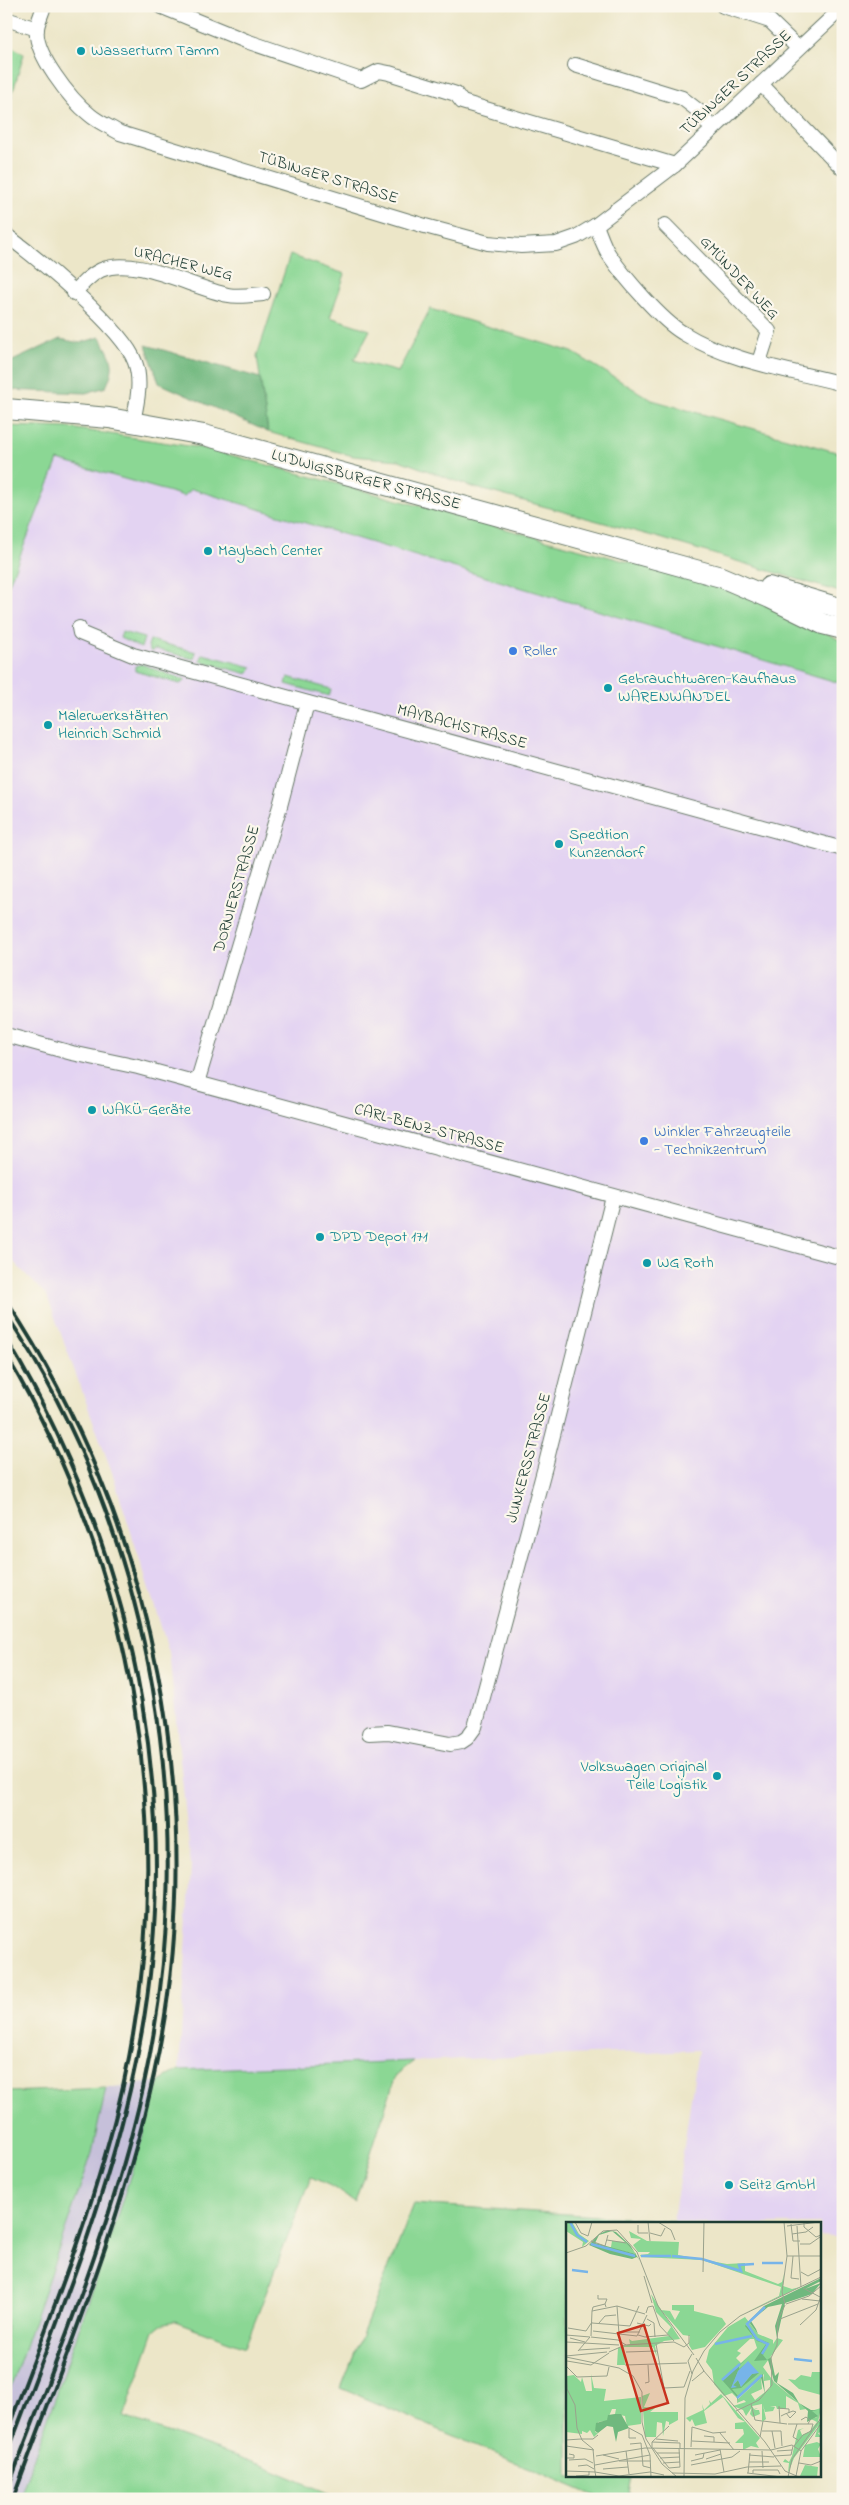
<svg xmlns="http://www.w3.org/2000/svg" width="849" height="2505" font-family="'Indie Flower',sans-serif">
<rect width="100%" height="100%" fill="#fbf7ec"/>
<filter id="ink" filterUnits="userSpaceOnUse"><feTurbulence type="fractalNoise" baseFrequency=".02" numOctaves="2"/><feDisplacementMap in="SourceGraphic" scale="10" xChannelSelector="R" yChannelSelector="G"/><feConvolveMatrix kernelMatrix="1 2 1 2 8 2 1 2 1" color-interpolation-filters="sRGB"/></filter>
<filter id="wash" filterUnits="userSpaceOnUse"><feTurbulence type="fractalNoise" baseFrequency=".0096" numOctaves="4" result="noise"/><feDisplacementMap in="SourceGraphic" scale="20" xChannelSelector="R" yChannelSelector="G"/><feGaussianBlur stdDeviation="1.12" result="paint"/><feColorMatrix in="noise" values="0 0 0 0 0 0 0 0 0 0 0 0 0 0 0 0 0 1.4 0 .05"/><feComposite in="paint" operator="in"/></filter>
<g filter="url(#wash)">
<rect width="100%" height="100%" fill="#ece6c8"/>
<polygon fill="#e3d3f2" points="58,460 183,496 192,489 843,684 843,2237 820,2235 820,2224 704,2224 673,2221 698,2050 179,2070 191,1866 169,1652 113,1475 47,1296 6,1254 6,591"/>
<polygon fill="#c6c0da" points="160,2081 129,2181 57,2393 19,2499 6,2499 6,2401 92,2153 106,2088"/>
<g fill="#8bd794" stroke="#558a64">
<polygon points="6,43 24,54 6,115"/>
<polygon points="290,255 345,274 330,317 370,330 354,360 398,372 430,309 572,352 652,400 843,454 843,593 660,538 469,486 399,460 353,456 268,432 257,356"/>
<polygon points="6,426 70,428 208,449 740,592 784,609 843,642 843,684 192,489 184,496 58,460 6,591"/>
<polygon points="122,632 144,638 141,648 120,638"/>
<polygon points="150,640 196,652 194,659 155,649 151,652 148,646"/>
<polygon points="203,654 252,667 248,674 200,661"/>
<path d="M141 664C157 669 169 675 186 680L185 681 180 684 135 671V666Z"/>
<polygon points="288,677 331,689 329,696 286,684"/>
<path d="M414 2061 396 2075 355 2202 335 2188 311 2177 245 2347 175 2321 164 2323 154 2331 124 2417 261 2465 342 2499H19C69 2361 117 2222 160 2081L179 2070Z"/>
<polygon points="106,2088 92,2153 6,2401 6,2092"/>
<polygon points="414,2204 673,2221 672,2224 568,2224 568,2476 632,2476 628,2499 602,2499 341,2388"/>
</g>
<g fill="#70b87e" stroke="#487a59">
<path d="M100 337C112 358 117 364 106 387L86 393 6 390V364L60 339 80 343Z"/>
<polygon points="146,345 260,378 268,432 159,383"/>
</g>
</g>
<g filter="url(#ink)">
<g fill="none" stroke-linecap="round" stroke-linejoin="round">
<defs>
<g id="minor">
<path d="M44 6C42 13 38 21 37 28 33 53 71 100 90 115 98 122 110 127 120 133L425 226 488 243 521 246 556 244 576 237 596 225 675 165 843 7"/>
<polyline points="160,6 246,41 361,80 379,71 389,73 456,94 462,102 675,165"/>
<polyline points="723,6 770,21 798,48"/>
<polyline points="6,19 37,29"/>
<polyline points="575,65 682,98 700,112 712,130"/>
<polyline points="761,84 843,169"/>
<path d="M596 225C600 235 604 248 610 256 624 277 662 321 683 333 730 362 790 370 843 384"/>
<polyline points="665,225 769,331 759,362"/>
<path d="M6 235C37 258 123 328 135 362 142 381 137 403 133 422"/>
<path d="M74 293C82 284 90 275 101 270 135 255 192 288 228 295 238 297 252 295 263 294"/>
<polyline points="79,628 80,633 133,655 843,849"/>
<polyline points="6,1035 72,1053 138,1067 843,1258"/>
<polyline points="197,1083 280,806 307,703"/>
<polyline points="369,1733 388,1732 450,1744 461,1742 467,1738 475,1727 546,1463 613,1197"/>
</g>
<g id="secondary">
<polyline points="6,409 109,418 204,435 721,577 770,598 823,624 843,629"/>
<polyline points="769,587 843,609"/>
</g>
</defs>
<use href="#minor" stroke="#677868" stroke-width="16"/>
<use href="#secondary" stroke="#677868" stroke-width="22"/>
<use href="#minor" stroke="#fff" stroke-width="14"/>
<use href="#secondary" stroke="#fff" stroke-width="20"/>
<g stroke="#1f3d34" stroke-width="4">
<path d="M6 1300C155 1525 212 1809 154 2074 123 2220 64 2359 13 2499"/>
<path d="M6 1314C155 1538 202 1826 143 2088 112 2227 56 2360 6 2493"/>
<path d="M6 1338C142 1566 191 1830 130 2090 101 2216 51 2336 6 2457"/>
<path d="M6 1355C137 1575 179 1836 123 2086 96 2205 49 2320 6 2434"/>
</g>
</g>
</g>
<g fill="#0f9aa8" stroke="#fbf7ec" stroke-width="2">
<circle cx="81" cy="51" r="5"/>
<circle cx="208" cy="551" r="5"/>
<circle cx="608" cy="688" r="5"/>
<circle cx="48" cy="725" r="5"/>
<circle cx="559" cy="844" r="5"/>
<circle cx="92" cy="1110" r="5"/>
<circle cx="320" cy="1237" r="5"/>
<circle cx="647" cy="1263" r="5"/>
<circle cx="717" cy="1776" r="5"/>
<circle cx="729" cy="2185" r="5"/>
</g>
<g fill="#3f7fe0" stroke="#fbf7ec" stroke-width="2">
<circle cx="513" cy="651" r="5"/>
<circle cx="644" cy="1141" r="5"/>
</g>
<g text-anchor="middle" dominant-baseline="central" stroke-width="4.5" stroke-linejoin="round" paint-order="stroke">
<g font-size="16" fill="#0d838f" stroke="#fbf7ec" text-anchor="start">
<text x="91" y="51">Wasserturm Tamm</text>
<text x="218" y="551">Maybach Center</text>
<text x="618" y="679">Gebrauchtwaren-Kaufhaus<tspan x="618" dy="18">WARENWANDEL</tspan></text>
<text x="58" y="716">Malerwerkstätten<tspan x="58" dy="18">Heinrich Schmid</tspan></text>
<text x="569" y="835">Spedtion<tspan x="569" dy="18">Kunzendorf</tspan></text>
<text x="102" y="1110">WAKÜ-Geräte</text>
<text x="330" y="1237">DPD Depot 171</text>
<text x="657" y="1263">WG Roth</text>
<text x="707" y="1767" text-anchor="end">Volkswagen Original<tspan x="707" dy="18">Teile Logistik</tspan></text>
<text x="739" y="2185">Seitz GmbH</text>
</g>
<g font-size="16" fill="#1f3d34" stroke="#fbf7ec">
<text transform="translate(736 83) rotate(-43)">TÜBINGER STRASSE</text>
<text transform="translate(328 178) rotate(17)">TÜBINGER STRASSE</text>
<text transform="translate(183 264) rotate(14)">URACHER WEG</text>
<text transform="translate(739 278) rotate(47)">GMÜNDER WEG</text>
<text transform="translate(366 480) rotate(15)">LUDWIGSBURGER STRASSE</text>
<text transform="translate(462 727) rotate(15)">MAYBACHSTRASSE</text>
<text transform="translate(237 889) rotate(-74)">DORNIERSTRASSE</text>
<text transform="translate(429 1129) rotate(15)">CARL-BENZ-STRASSE</text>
<text transform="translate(529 1458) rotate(-75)">JUNKERSSTRASSE</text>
</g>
<g font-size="16" fill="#366cbe" stroke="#fbf7ec" text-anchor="start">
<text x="523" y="651">Roller</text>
<text x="654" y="1132">Winkler Fahrzeugteile<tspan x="654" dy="18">- Technikzentrum</tspan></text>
</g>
</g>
<g transform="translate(566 2222)">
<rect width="255" height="255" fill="#ece6c8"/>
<path d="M1 0H6L13 12 23 19 16 25 17 20 0 9ZM63 9 81 19 113 20 112 33 161 42 179 41V49L212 62 216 60 218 52 217 64 226 67 234 65 177 92 213 74 215 65 136 38 75 35 74 33 82 32 84 30H72L67 23 75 17 65 16ZM46 19 59 20 70 32 40 25H45ZM85 72 114 117 98 119 89 124 91 135 87 125H58L59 143H51L52 126 64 122 63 117 66 119 103 114 101 111 105 105 90 90ZM106 83H128V89L156 96 160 102 139 125 126 128 123 123 124 114 117 113 95 88 104 89 109 98 114 89 106 88ZM179 95 192 112 207 118V122L211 116 217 118 197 145 208 160 240 187 234 188 232 181 220 174V187H211L210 184 204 185H209L207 189 199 190 197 183 200 197 196 200V182L186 184 188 187 192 186 188 188H193L194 192 187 195 184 192 186 185 180 194 177 188 167 184 180 180 178 178 171 181 172 177 195 156 196 167 185 172 189 178 204 166V158L198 159V152L171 176 166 171 158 174 148 162 146 148 140 140 143 128 162 105ZM184 117H188L191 126 175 141 170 136 175 131 171 129ZM246 150H255V173L233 167 222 157 229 158 235 153 245 155ZM25 152 28 166 40 167 38 179 75 175V202L61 204 59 194 49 192 50 187H46L41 199 32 200 29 210 32 211 28 215 24 208 21 211 16 209V212L0 210 1 154 8 153 15 160 16 155 20 169H26ZM84 171 78 185 89 186 84 190H112V198L103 203V200L100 199 97 214 96 201 91 200 90 215H79L76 174ZM155 172 194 216 190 221 193 226 185 224 177 228V221H169L178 212 177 207H169V201L179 200 172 196 157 175 138 189 141 201 129 204 126 197 124 200 120 196 137 188 136 182 138 188 144 182 143 178 145 181ZM255 186 252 200 255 199V210L252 211 255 215H249L252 204 228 236 222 251 223 241 217 240 219 237 223 240 226 234 232 208 238 206 234 208 236 213 243 210 251 200 245 197 251 195 245 189ZM251 220 255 222 252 227 255 235H237L239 223ZM239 243 252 245 251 255 234 254Z" fill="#8bd794" fill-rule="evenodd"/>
<path d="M42 8 50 10 64 23 74 39 71 35 66 37 44 32 23 23 33 12ZM46 9 59 20 70 32 29 21 33 13ZM255 56V59L239 67 255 61 246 72 219 81 211 116 209 104 216 82 202 85 185 99 190 107 192 112 183 100 180 102 198 84ZM179 95V103L185 107 191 116 203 121 197 133 201 138 205 135 209 154 213 150 211 161 227 171 233 181 245 188H251L246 189 252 194 241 200 242 189 208 159 202 138 188 139 200 122 191 119 179 104ZM180 137 173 144V147L179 142 172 149 166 165 172 158 175 165 186 152 190 151H193L175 166 166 167 172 174 197 152 199 172 195 156 172 176 171 181V175L156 158ZM49 192H55L63 206 52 210 50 220 47 205 41 204 32 211 29 209 30 201 41 198 42 193Z" fill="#70b87e" fill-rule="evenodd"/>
<path d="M182 139 193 151 186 152 175 165 172 158 167 163 171 165 165 166 172 149Z" fill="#77b4e9"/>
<path fill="none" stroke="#77b4e9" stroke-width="2.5" d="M4 0 11 13 21 20M25 22 69 34M75 34H105M106 34 136 37 175 49 173 43 188 42M196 41H217M6 48 22 50M149 122 186 114M196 132 202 122 191 117 181 102 199 85M228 137 246 139M156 158 174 142M171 176 196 153"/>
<path fill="none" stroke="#9aa28d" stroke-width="1" d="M9 0 15 11 22 14 26 0M82 0 84 19M92 0 105 8 109 18M218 0 221 34 216 70 219 82M238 0V5L250 15 255 13M225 2 227 19H234M72 3V11H82M221 4 253 0M231 4 235 65M51 8 71 30 92 84 128 133M84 11 95 14 99 6M226 12 240 10 247 5M41 18 60 21M25 19 39 24 42 13M234 22H244L254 15M0 31 20 24 37 9 51 8M221 34H255M227 34 225 56 233 57M137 50 138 0M235 50 242 54 255 47M78 54 86 81M237 66 254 75M32 73V77H41L39 82M236 77 254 79M220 82 243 74 255 64M51 84 53 112M26 89 51 84 79 92M26 89 27 85 39 82 40 85M80 91 82 85 87 84 94 104 108 119M81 97 88 101 89 115M214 97 252 82M26 101 64 104 73 84M33 101 39 94 50 93M71 101 83 104 85 102M234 103 250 88 255 74M2 106 20 109 26 100M27 109 53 112M53 110H74M53 112 71 114 81 93M0 113 24 115M72 113 79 115 102 113M25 114 26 89M25 115 52 118 60 123M4 116 19 120M0 120 53 123M90 122 98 166M13 128 44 126M12 129 24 115M43 130 59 123 108 120 118 125 123 121V113M60 130 91 129M126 132 122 139 126 152M0 134 41 130M0 135 53 146 67 154 76 170V200L80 217 96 242 111 255M1 139 25 143 43 131M0 142 1 167 9 183 11 206 16 218 27 227 29 250 53 254 84 250 98 253M59 143 121 141M1 145 11 155 41 154 43 145M137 148 199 220 219 249 233 255M126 159 138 149 130 136M79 161 83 160 82 143M98 166 118 165 124 149M185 182 189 198 196 199M213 184 214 201M212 186 223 187V191M170 189 193 178 206 163 205 136 211 123 212 98 219 83M215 194 219 192 227 189 230 190 224 196 220 191M235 198 240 195 244 198 242 202M222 202H247L245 209 237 213 228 224M231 202 227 215 232 218M196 209H215L216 224M206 209 209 226M154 211 168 228M138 214 148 215V220M194 215 197 199 221 202M70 216H63V206L76 213 84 233 85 255M15 217H27L32 213M90 217 112 219M0 218 15 217M126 219 164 221M86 220 114 221V226M64 222 75 221 77 244 85 246M0 224 28 228M125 225 126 205 147 211 160 210M86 226V220L103 204M87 226 103 246 114 245 113 226M154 227 158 250M205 228 226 223 235 229M60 229 63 252M196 229 197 246M211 229 226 228M91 231H114M37 233 53 237M129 233 154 228M183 233 208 235M30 234 79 226 205 228M208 234 225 233 227 224M0 236H8V233L3 232M94 236 114 235M140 237 155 232M3 238 19 237 27 241M53 239H85M125 239 137 236 138 231M183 240H203M97 241 114 240M233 241 245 243 255 239M29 243 84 233M125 243 166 235 174 229M12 244 21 243 28 247M37 247 62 245M0 249 29 250 30 255M106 251 149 252 181 245 215 244M181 251 216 255M182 251 184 231M187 251V248H212L214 252M10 254 23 253V249M230 254 235 229 254 203M118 255 119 176 127 149 138 129 154 110 174 94 255 55M222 255 226 237 255 196"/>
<path fill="#c8321e" fill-opacity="0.15" stroke="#c8321e" stroke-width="2.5" d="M78 103 102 181 75 189 52 111Z"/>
<rect width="255" height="255" fill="none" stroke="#1f3d34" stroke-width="2.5"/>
</g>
<rect width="849" height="2505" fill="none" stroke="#fbf7ec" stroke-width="25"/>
</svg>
